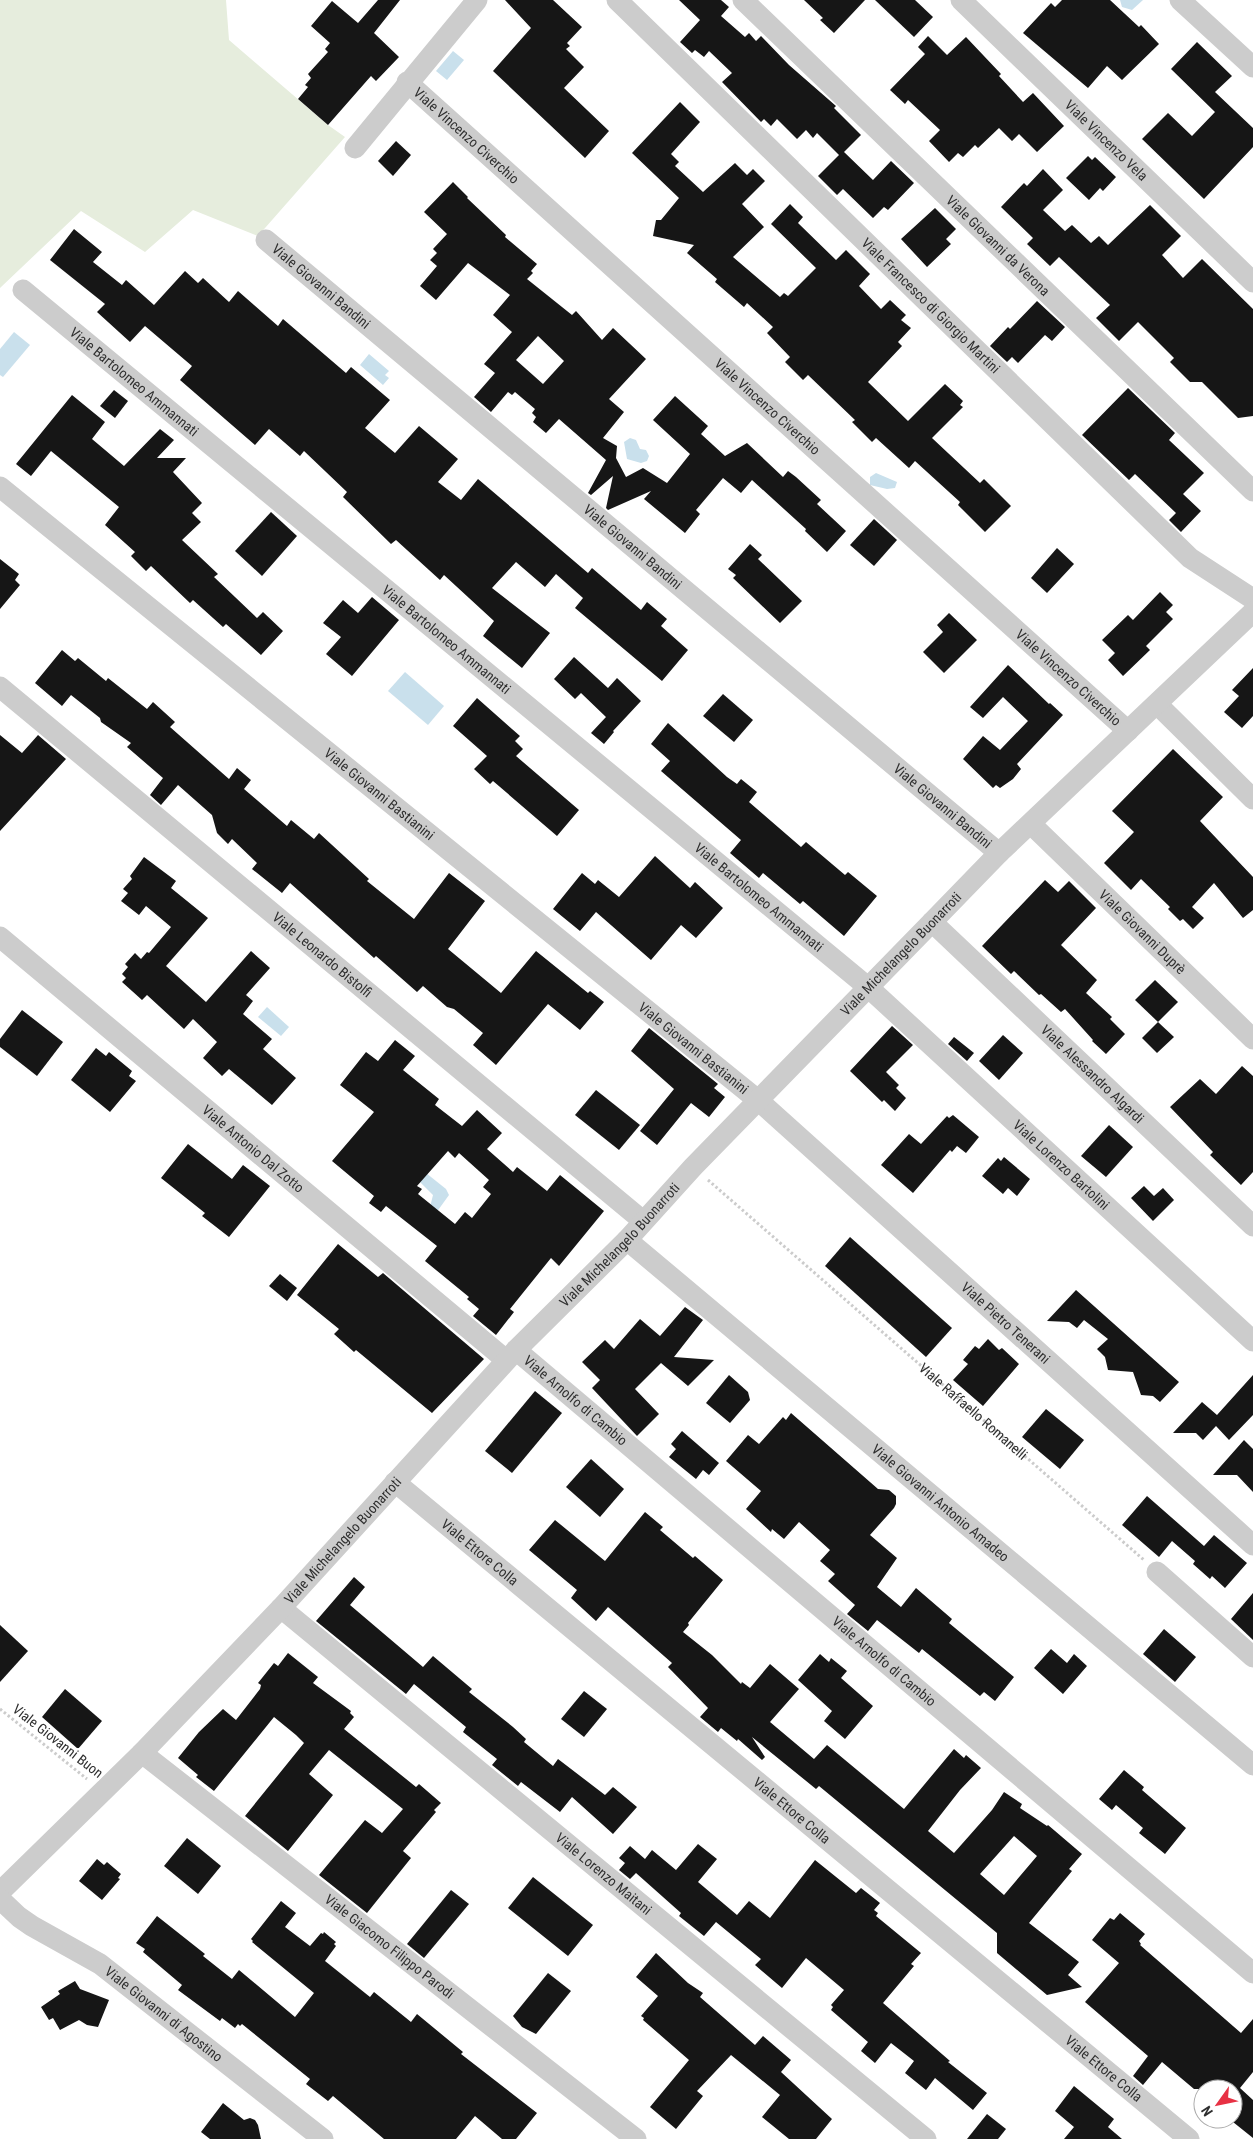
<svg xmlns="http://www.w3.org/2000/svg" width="1253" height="2139" font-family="'Roboto Condensed',sans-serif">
<rect width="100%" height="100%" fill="#fff"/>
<polygon fill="#e6eddd" points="0,0 226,0 229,40 328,125 345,137 258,236 193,210 145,252 81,211 0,288"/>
<g fill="#c9e0ec">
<polygon points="1120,0 1143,0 1132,10 1122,7"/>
<polygon points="453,51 464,60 447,80 436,71"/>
<polygon points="14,332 30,345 3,377 0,375 0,349"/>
<polygon points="369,354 389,371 385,375 389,378 383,385 360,365"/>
<polygon points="630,438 636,440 640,449 646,450 649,456 647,461 641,463 627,459 624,442"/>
<polygon points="876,473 897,482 895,488 887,489 870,485 870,477"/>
<polygon points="405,672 444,706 428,725 388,691"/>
<polygon points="267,1007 289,1027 281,1036 258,1017"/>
<polygon points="426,1173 446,1189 449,1195 436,1213 430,1207 433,1195 420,1182"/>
</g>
<g fill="#161616" fill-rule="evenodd">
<polygon points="378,0 400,0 374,33 399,57 376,81 371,76 328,125 298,99 308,87 305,85 311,78 308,74 328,52 325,49 330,43 311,26 332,1 358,23"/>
<polygon points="505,0 553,0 582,27 567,43 570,46 566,49 584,67 564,88 609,131 585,158 493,71 531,28"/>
<polygon points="679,0 721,0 729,7 721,16 745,37 749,33 756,41 761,36 789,65 836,106 834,108 861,135 844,152 873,180 891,161 914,183 888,210 884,207 873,218 843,189 837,195 818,176 839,155 817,133 813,138 806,130 797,139 777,119 771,126 764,119 761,122 722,82 732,73 709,51 704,57 695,50 692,53 680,42 700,20"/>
<polygon points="804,0 865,0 834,33 820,20 823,18"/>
<polygon points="875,0 915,0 933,17 914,37"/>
<polygon points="1062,0 1110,0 1139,27 1141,25 1159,44 1122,80 1107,66 1088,88 1023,33 1051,3 1055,7"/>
<polygon points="928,36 947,55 966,37 1001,74 999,76 1023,102 1033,93 1064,126 1037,152 1019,134 1012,141 999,128 978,148 975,145 963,157 958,153 949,162 929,141 940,130 908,100 905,104 890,90 925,54 918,47"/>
<polygon points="1197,42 1232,76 1215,92 1253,128 1253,147 1204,199 1142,139 1168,113 1192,136 1215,112 1171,69"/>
<polygon points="680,102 700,122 671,154 679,162 675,166 703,192 735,163 747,175 753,169 765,181 742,204 764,227 733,257 780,297 784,293 788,296 816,268 771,224 790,204 803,217 798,223 836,260 846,250 870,274 859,286 881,309 890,300 906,315 901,320 911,328 898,342 902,346 868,382 908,421 945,384 963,401 960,405 963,407 932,438 980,483 984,479 1011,506 985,532 958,505 960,502 915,461 909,468 876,438 872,442 852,422 855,420 808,375 803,380 785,362 790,357 767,333 773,327 747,303 744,307 715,282 717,279 687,253 694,245 653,236 656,220 661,220 679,198 632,153"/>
<polygon points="396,141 411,155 393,176 378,161"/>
<polygon points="1088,156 1092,160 1095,157 1116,177 1103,191 1100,188 1089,200 1066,178"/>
<polygon points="1043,169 1063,190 1043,210 1065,231 1072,225 1091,243 1099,236 1108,245 1150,205 1181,236 1162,255 1183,278 1202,259 1253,309 1253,416 1238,418 1202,382 1190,382 1170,362 1174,358 1138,322 1119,341 1096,318 1110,305 1059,257 1050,266 1027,244 1033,238 1001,207 1024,183 1027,186"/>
<path d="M453 182 468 197 467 198 506 235 505 237 537 264 531 271 533 273 527 279 572 315 576 311 602 340 613 328 646 359 609 399 624 412 603 438 617 446 616 458 626 477 643 468 667 483 690 454 653 420 675 396 708 426 701 434 725 456 747 443 783 477 788 471 796 477 821 500 817 504 846 531 827 552 805 531 806 529 752 480 741 493 723 478 696 510 700 514 685 533 644 499 651 491 608 510 606 508 613 476 591 495 588 493 606 460 559 419 546 433 533 422 536 417 532 413 535 409 515 392 512 395 508 392 491 412 474 397 495 373 484 364 512 332 493 315 510 295 468 263 436 300 420 286 437 266 430 260 437 253 433 249 447 234 424 212ZM538 336 564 361 543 384 516 360Z"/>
<polygon points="935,208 956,229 946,239 951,244 927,267 901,239"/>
<polygon points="74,229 102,252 93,262 122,285 126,280 154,305 185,271 198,283 203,278 229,302 238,291 278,326 283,319 346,373 351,367 390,400 365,428 395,453 419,426 458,459 438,482 461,500 478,479 588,573 592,568 641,610 647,602 667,619 661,626 688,650 662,681 575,608 583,598 556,574 545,587 516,562 492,588 550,633 522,668 483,636 494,621 444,575 440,580 396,540 391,544 343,497 347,492 304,451 300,456 269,429 255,445 180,380 192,366 145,326 130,342 97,312 105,304 50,260"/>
<polygon points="1037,301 1065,327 1052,341 1045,335 1018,363 1012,357 1007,362 990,346 1008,327 1010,329"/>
<polygon points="1128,388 1175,433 1169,440 1204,473 1183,494 1201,511 1181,532 1169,520 1176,513 1135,474 1129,480 1082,435"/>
<polygon points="114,390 128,401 115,418 100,406"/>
<polygon points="72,395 105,422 92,439 124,466 160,429 174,440 157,458 186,458 173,472 202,503 192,513 201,522 182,540 218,574 214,577 257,618 263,612 283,631 261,655 226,624 223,627 193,600 190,603 151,566 146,571 131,556 135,552 105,525 119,507 51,451 31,476 16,464"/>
<polygon points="271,512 297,536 262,576 235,551"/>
<polygon points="874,519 897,540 874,566 850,545"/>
<polygon points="750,544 762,555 758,559 802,601 780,623 733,578 736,575 728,569"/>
<polygon points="1057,548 1074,564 1047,593 1031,578"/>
<polygon points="0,559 19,574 15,580 20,585 0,609"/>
<polygon points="1160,592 1173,605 1166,612 1173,619 1146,646 1150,650 1123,676 1108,660 1115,653 1102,640 1128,615 1133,620"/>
<polygon points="372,597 399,620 352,676 326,654 341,637 323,623 343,600 358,613"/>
<polygon points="949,613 977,640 944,673 923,652 943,632 937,625"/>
<polygon points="62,650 75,661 78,658 106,681 108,678 147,709 153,702 175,722 170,727 229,779 237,768 251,780 244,789 287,826 291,820 314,839 319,833 369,879 367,881 414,919 449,873 485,901 448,949 501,993 536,951 588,993 590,991 604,1002 580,1030 548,1004 496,1065 473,1045 483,1033 454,1009 447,1007 423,986 417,992 376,956 374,958 290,883 282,893 252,869 257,863 232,839 228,844 217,833 212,815 178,785 161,805 150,795 163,778 127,747 131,743 101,722 100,718 71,695 62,706 35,683"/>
<polygon points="574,657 608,688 617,678 641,701 613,731 614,732 604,744 591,733 606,717 581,693 575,699 554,679"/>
<polygon points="1008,665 1049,704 1050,703 1063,715 1017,764 1021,769 1013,779 1000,788 996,785 993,788 963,759 983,736 1000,750 1028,721 1003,697 983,718 970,707"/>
<polygon points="1253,668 1253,716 1242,728 1224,712 1239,696 1232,690"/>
<polygon points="723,694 753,720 734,742 703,716"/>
<polygon points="477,698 520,736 515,741 523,749 516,756 579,810 557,836 493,781 490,784 474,769 487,756 453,726"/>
<polygon points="668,723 727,777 737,784 741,779 757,792 749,802 801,847 806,842 845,875 848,872 877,896 844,936 803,901 800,904 763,873 759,878 730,853 741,840 661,771 670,761 651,744"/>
<polygon points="0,735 22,753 38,735 66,759 0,831"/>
<polygon points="1173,749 1223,797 1200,821 1253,877 1253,910 1243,918 1214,883 1192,907 1204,918 1193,929 1183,919 1180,921 1168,909 1170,907 1141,879 1131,890 1104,863 1134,832 1112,811"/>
<polygon points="655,856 690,888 695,882 723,908 696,938 681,925 651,960 596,912 580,931 553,909 582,873 595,884 598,880 619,897"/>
<polygon points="144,857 176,881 171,888 208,918 166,966 206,1002 251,951 270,968 246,995 253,1001 243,1014 272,1039 263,1049 296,1078 272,1105 229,1069 222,1076 203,1058 217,1042 193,1019 184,1029 147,995 142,1000 122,982 126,978 122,974 128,967 125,964 135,953 141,959 147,952 149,953 171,927 146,906 139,915 121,901 128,893 123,889 132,879 130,876"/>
<polygon points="1045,880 1058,892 1069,881 1096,908 1061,945 1097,980 1086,993 1112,1017 1110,1019 1125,1034 1106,1054 1092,1041 1093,1040 1065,1009 1061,1012 1041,994 1039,995 1014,971 1011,974 982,946"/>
<polygon points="1155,980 1178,1002 1158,1022 1135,1000"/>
<polygon points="22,1010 63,1042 37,1076 0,1047 0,1039"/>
<polygon points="1158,1022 1174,1037 1157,1053 1142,1038"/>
<polygon points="892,1026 913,1045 886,1072 899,1085 896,1088 906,1098 895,1111 884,1100 882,1102 850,1071"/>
<polygon points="649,1028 718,1084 714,1088 725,1097 709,1117 691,1103 657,1145 640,1131 674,1089 631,1051"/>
<polygon points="1003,1035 1023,1053 999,1080 979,1061"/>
<polygon points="954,1037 974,1053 967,1061 948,1044"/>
<path d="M395 1040 415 1056 403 1070 439 1099 435 1105 462 1126 477 1110 502 1133 487 1149 513 1172 517 1167 547 1191 560 1175 604 1211 559 1266 551 1258 510 1309 514 1312 496 1335 473 1316 479 1309 467 1299 469 1297 425 1261 437 1246 386 1206 381 1212 369 1203 374 1196 332 1161 374 1112 340 1085 366 1052 378 1061ZM448 1151 455 1158 459 1153 489 1180 483 1187 491 1194 472 1218 465 1212 455 1224 418 1194 422 1189 417 1186Z"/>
<polygon points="96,1048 106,1056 109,1052 132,1071 129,1076 136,1081 110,1112 71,1080"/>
<polygon points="1242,1066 1253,1076 1253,1172 1241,1185 1210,1155 1213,1152 1170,1107 1200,1079 1216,1094"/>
<polygon points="596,1090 640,1125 619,1150 575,1115"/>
<polygon points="953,1115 979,1137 966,1153 957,1146 952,1152 950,1150 913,1193 881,1165 909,1134 921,1144 947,1116 949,1118"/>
<polygon points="1109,1125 1133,1147 1106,1177 1081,1156"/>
<polygon points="188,1144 232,1179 243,1165 270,1186 229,1237 202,1216 205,1213 161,1178"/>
<polygon points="1004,1157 1030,1179 1017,1196 1008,1188 1003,1194 982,1176 998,1158 1001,1161"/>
<polygon points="1144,1186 1154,1196 1163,1188 1174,1200 1153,1221 1131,1198"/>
<polygon points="850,1237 952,1328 926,1357 825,1266"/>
<polygon points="338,1244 378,1277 383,1273 484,1359 432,1413 356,1350 354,1352 334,1334 339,1329 297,1295"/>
<polygon points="280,1274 297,1288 287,1301 269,1286"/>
<polygon points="1076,1290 1179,1382 1160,1402 1153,1396 1141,1395 1133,1372 1108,1370 1105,1357 1097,1349 1108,1339 1084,1320 1077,1328 1069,1322 1047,1321"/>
<polygon points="685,1307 703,1320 674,1357 714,1360 688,1386 661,1363 635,1389 659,1414 637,1436 592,1388 600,1380 582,1362 605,1340 614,1349 640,1319 660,1336"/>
<polygon points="988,1339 999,1350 1002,1348 1019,1364 983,1406 953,1380 968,1364 963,1360 975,1346 979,1349"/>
<polygon points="729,1375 748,1392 750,1400 730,1423 706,1403"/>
<polygon points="1253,1375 1253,1415 1229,1440 1216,1426 1203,1440 1196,1433 1173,1433 1202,1402 1217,1415"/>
<polygon points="535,1391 562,1413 512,1473 485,1451"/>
<polygon points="1046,1409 1084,1440 1060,1469 1022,1437"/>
<polygon points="791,1413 878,1489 889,1490 896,1496 896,1504 894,1508 870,1535 897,1558 877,1587 901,1607 916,1588 952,1619 949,1623 1014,1677 995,1701 984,1692 980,1696 922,1649 919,1653 877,1620 868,1631 847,1614 855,1605 828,1581 835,1574 820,1561 830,1550 799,1522 784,1539 772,1529 771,1532 746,1509 761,1491 726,1461 748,1435 759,1444 783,1417 786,1420"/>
<polygon points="682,1431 719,1463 709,1475 703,1470 696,1479 669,1457 676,1449 671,1444"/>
<polygon points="1244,1440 1253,1449 1253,1492 1237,1475 1213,1475"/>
<polygon points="591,1459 624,1489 600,1517 566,1487"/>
<polygon points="1147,1496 1204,1546 1214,1535 1247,1563 1225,1588 1212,1576 1210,1579 1193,1564 1195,1561 1172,1541 1159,1557 1122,1525"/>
<path d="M645 1512 663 1527 660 1530 693 1558 695 1556 723 1580 688 1623 689 1625 683 1632 712 1655 741 1684 742 1682 750 1688 770 1664 799 1689 770 1722 814 1759 827 1745 904 1809 954 1749 964 1758 966 1755 981 1768 960 1790 928 1831 954 1853 992 1810 1004 1792 1022 1804 1020 1808 1047 1826 1048 1825 1082 1854 1069 1869 1072 1871 1029 1923 1079 1962 1068 1975 1082 1987 1047 1995 997 1953V1933L819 1786 816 1789 752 1737 765 1757 762 1760 738 1739 737 1741 721 1728 718 1732 700 1717 708 1708 668 1667 672 1663 608 1607 596 1621 571 1598 577 1590 529 1550 555 1520 605 1561ZM1014 1836 1037 1856 1004 1895 980 1874Z"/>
<polygon points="354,1577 365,1587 350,1605 423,1667 433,1656 472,1689 469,1692 513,1727 526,1739 524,1742 553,1766 558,1759 605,1795 613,1787 637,1807 613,1834 572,1797 560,1812 521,1782 518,1786 492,1765 497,1759 463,1732 466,1727 414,1684 406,1694 316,1621"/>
<polygon points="1253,1593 1253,1640 1231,1619"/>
<polygon points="0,1625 28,1651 0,1682"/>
<polygon points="1164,1629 1196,1657 1175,1682 1143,1654"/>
<polygon points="1051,1649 1067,1663 1074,1654 1087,1666 1063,1694 1034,1668"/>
<polygon points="288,1653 318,1677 313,1683 351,1711 350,1713 354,1717 344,1729 416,1787 419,1784 441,1803 434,1810 436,1812 403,1851 411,1858 367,1913 319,1875 365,1820 382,1833 403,1809 329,1750 309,1774 333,1795 288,1851 245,1816 304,1743 296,1735 274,1717 214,1791 196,1777 198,1775 178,1758 199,1732 223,1709 236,1720 260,1689 261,1685 258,1683 274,1663 278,1666"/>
<polygon points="820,1654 829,1662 831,1658 847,1671 841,1678 873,1706 845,1739 824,1721 832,1711 798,1680"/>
<polygon points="65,1689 102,1721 78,1749 42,1717"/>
<polygon points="584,1691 607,1709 584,1737 561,1719"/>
<polygon points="1124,1770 1144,1787 1142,1790 1186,1828 1165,1854 1139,1833 1143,1828 1116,1805 1112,1810 1099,1799"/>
<polygon points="187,1838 221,1866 198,1894 164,1866"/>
<polygon points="698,1844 717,1859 698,1882 737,1915 749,1901 770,1918 815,1860 856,1893 861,1888 880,1903 874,1910 878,1913 876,1916 921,1953 911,1964 914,1966 883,2003 950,2061 948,2062 987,2093 973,2110 935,2078 926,2090 905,2073 914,2061 891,2043 875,2063 861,2051 868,2042 831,2010 833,2007 831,2005 844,1990 806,1958 782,1988 755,1965 761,1959 716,1922 704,1936 679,1916 681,1913 636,1873 630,1879 619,1870 625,1863 619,1858 630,1846 645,1859 652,1850 676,1870"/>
<polygon points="97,1859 104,1865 107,1862 121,1874 118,1878 120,1879 102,1900 79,1881"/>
<polygon points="533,1877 593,1925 568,1956 508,1908"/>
<polygon points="451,1890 469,1904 424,1958 407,1944"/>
<polygon points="281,1901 296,1913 285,1927 310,1946 321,1933 323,1934 324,1932 336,1942 334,1944 336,1946 325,1961 370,1997 374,1992 411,2022 417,2014 463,2052 461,2054 537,2113 516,2139 502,2139 475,2116 456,2139 384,2139 333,2096 328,2101 306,2084 310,2079 242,2024 240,2026 238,2024 235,2028 222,2018 220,2021 178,1990 182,1985 143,1952 145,1949 136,1943 157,1916 205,1954 203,1956 232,1979 239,1970 295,2017 314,1993 252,1942 253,1941 251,1939"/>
<polygon points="1120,1913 1145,1934 1139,1941 1141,1944 1140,1945 1241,2033 1253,2019 1253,2072 1240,2088 1253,2100 1253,2138 1233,2122 1233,2089 1194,2089 1162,2062 1143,2085 1133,2076 1148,2056 1085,2002 1119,1963 1092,1940 1110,1918 1114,1920"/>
<polygon points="656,1953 688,1983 703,1993 700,1997 755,2045 763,2036 791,2060 781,2072 832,2119 816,2139 789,2139 762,2117 780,2095 731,2055 697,2091 703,2096 676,2129 650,2107 689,2060 643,2020 644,2018 641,2016 658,1996 636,1977"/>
<polygon points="548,1973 571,1991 536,2034 522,2027 513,2016"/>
<polygon points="75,1981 80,1989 109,2000 98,2027 87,2025 79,2020 60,2030 53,2018 49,2020 41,2007 60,1994 58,1991"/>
<polygon points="1074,2086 1114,2119 1108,2127 1122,2139 1064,2139 1074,2127 1055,2111"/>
<polygon points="223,2103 244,2120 250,2118 255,2120 258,2125 261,2139 210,2139 201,2132"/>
<polygon points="987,2114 1006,2129 998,2139 967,2139"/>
</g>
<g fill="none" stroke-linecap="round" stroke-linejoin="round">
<g stroke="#ccc" stroke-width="3" stroke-dasharray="2.5 2.5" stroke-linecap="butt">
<path id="s1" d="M708 1180 1144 1560"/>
<polyline points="0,1709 87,1779"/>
</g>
<g stroke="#ccc" stroke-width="21">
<path id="s2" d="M617 0 1190 558 1253 599"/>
<path id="s3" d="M743 0 1253 491"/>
<path id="s4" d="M961 0 1253 282"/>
<polyline points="1180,0 1253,67"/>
<path id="s5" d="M407 82 1128 731"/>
<polyline points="355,148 477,0"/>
<path id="s6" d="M266 240 999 853"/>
<path id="s7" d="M23 290 869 988 1253 1341"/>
<path id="s8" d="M0 487 759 1101 1253 1545"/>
<path id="s9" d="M0 687 643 1221"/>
<polyline points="1157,704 1253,799"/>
<path id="s10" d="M1031 824 1253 1039"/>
<path id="s11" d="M932 922 1253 1226"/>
<path id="s12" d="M0 937 506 1360"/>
<path id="s13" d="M627 1240 1253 1765"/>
<path id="s14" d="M516 1350 1253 1973"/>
<path id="s15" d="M395 1482 1189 2139"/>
<polyline points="1157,1572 1253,1657"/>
<path id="s16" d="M281 1608 926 2139"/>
<path id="s17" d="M142 1753 636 2139"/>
<path id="s18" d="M0 1892 142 1753 281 1608 516 1350 627 1240 693 1167 932 922 999 853 1253 612"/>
<path id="s19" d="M0 1899 19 1917 32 1926 100 1964 323 2139"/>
</g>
</g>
<g text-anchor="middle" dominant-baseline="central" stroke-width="5" stroke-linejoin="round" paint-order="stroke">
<g font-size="14" fill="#2f2f2f" stroke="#fff">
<text stroke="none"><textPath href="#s5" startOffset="80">Viale Vincenzo Civerchio</textPath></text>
<text stroke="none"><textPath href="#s4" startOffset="202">Viale Vincenzo Vela</textPath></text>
<text stroke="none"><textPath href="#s3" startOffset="354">Viale Giovanni da Verona</textPath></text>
<text stroke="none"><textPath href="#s6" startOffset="72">Viale Giovanni Bandini</textPath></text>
<text stroke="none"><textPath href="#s2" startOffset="438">Viale Francesco di Giorgio Martini</textPath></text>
<text stroke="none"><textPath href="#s7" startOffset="144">Viale Bartolomeo Ammannati</textPath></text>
<text stroke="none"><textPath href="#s5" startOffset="485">Viale Vincenzo Civerchio</textPath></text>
<text stroke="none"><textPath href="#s6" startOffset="478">Viale Giovanni Bandini</textPath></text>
<text stroke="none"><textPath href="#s7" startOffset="549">Viale Bartolomeo Ammannati</textPath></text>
<text stroke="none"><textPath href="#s5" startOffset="890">Viale Vincenzo Civerchio</textPath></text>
<text stroke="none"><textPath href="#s8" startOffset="488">Viale Giovanni Bastianini</textPath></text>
<text stroke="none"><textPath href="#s6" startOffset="882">Viale Giovanni Bandini</textPath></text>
<text stroke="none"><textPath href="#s7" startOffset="954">Viale Bartolomeo Ammannati</textPath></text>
<text stroke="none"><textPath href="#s10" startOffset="155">Viale Giovanni Duprè</textPath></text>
<text stroke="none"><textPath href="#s18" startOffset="1301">Viale Michelangelo Buonarroti</textPath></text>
<text stroke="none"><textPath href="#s9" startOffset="419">Viale Leonardo Bistolfi</textPath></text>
<text stroke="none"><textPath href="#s8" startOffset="892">Viale Giovanni Bastianini</textPath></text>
<text stroke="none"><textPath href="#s11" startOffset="221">Viale Alessandro Algardi</textPath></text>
<text stroke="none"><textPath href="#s12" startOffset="330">Viale Antonio Dal Zotto</textPath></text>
<text stroke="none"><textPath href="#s7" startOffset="1358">Viale Lorenzo Bartolini</textPath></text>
<text stroke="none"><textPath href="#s18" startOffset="896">Viale Michelangelo Buonarroti</textPath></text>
<text stroke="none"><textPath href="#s8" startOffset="1308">Viale Pietro Tenerani</textPath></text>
<text stroke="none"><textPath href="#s14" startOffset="78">Viale Arnolfo di Cambio</textPath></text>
<text stroke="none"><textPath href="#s1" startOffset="352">Viale Raffaello Romanelli</textPath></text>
<text stroke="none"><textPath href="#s13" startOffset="409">Viale Giovanni Antonio Amadeo</textPath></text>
<text stroke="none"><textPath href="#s18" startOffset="491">Viale Michelangelo Buonarroti</textPath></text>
<text stroke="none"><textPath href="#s15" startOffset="110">Viale Ettore Colla</textPath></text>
<text stroke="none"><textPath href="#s14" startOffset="482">Viale Arnolfo di Cambio</textPath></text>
<text transform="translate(58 1741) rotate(38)">Viale Giovanni Buon</text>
<text stroke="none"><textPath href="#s15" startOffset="515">Viale Ettore Colla</textPath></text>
<text stroke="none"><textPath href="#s16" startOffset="418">Viale Lorenzo Maitani</textPath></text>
<text stroke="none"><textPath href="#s17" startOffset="314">Viale Giacomo Filippo Parodi</textPath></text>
<text stroke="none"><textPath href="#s19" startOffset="201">Viale Giovanni di Agostino</textPath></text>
<text stroke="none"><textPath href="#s15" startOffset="920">Viale Ettore Colla</textPath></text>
</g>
</g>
<g transform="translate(1218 2104) rotate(237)"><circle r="24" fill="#ffffff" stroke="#acacac"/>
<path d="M0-4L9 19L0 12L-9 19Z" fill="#e73144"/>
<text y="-8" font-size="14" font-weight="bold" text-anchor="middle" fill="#2f2f2f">N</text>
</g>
</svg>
